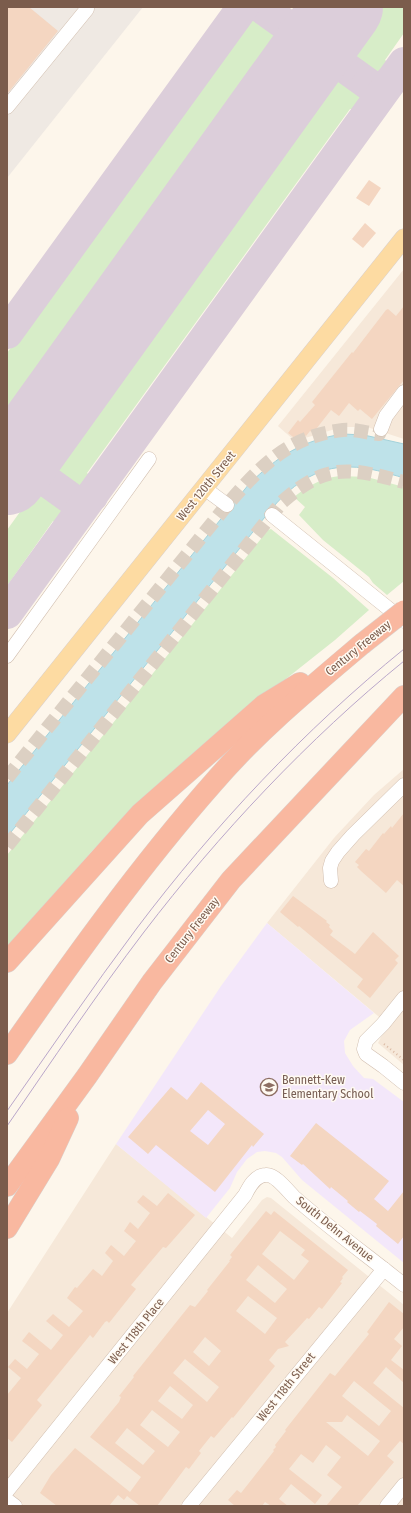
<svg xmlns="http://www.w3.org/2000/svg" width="411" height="1513" font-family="'Fira Sans Condensed',sans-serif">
<rect width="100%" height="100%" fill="#fdf6eb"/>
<g fill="#f6e8d9">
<polygon points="404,269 404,439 367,427 342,427 295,441 278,426"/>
<polygon points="404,769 404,1065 378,1043 381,1037 390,1026 267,923 334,838 374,795"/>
<polygon points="116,1144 232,1238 262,1200 267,1197 271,1198 404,1305 404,1506 7,1506 7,1313"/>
</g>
<polygon fill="#efe9e3" points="7,7 143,7 7,178"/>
<polygon fill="#f3e7fa" points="267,923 374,1013 350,1030 344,1041 345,1053 353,1066 364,1078 373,1079 404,1102 404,1263 302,1180 282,1157 276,1153 265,1151 257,1152 247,1159 237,1172 230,1188 206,1218 116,1144 221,986"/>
<g fill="#d7edc8">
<path d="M383 7H404V33L385 60 388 62C384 69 379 72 372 72 362 68 348 61 347 49L350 43 355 46Z"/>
<path d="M254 18C260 19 274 27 276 34 277 37 276 41 275 44L7 414V353L246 22Z"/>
<path d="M335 75C342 77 359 90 360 97 360 102 357 106 354 109H350L87 473 90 476C87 480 83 485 78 486 72 487 54 475 51 470 50 467 50 464 50 461L52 458 57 461 329 83 325 79 329 76Z"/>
<path d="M340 476 367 477 404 487V581L387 595 373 583 369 577 323 540 299 515 305 507 294 497C308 486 321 478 340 476Z"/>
<path d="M38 487C54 493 69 506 57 524L53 521 7 586V530L30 498 25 493 28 490Z"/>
<polygon points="271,529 333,578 369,610 335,640 229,724 149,794 93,850 7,949 7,855 268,530"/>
</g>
<path fill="#bee2e9" stroke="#a3d2db" d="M343 434 364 435 404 444V478C387 473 368 467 350 467 316 466 289 487 269 512L7 837V785L249 484C278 456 303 440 343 434Z"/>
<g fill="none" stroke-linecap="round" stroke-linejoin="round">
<g stroke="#dcceda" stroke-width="32">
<path d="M261 7 371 86C379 90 385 86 391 81"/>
<path d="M294 31C310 37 322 32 334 20"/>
<path d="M295 75C311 58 321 50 342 66"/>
<polyline points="7,333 243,7"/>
<path d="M35 435C28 449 27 461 37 474L76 502 85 501 92 496"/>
<path d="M7 478C16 471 27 470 37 474"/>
<polyline points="7,613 404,63"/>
</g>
<polyline stroke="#dcceda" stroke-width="80" points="7,475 343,7"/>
</g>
<g fill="#f4d6c1" fill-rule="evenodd">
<polygon points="7,7 29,7 58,31 7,94"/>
<polygon points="369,180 381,188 369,206 356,198"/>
<polygon points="365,223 376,233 363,248 352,239"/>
<polygon points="404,306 404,380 372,419 360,409 358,411 349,403 339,416 331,410 313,433 310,431 306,436 303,434 297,440 288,433 298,420 300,422 315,405 312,402 352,352 353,353 386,310 388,309 396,316"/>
<polygon points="404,813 404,886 397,880 386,893 361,871 357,867 359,865 355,862 366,849 369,851 383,833 384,834 391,826 392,828"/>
<polygon points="293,896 327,921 326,922 330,925 329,927 333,931 330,935 355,954 373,932 399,956 395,960 398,963 370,998 357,987 363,979 299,926 298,927 280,912"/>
<path d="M201 1082 264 1134 253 1147 252 1145 215 1192 156 1145 148 1154 128 1137 171 1087 187 1100ZM208 1110 225 1124 208 1145 190 1131Z"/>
<polygon points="316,1123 389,1181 374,1199 388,1211 404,1191 404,1236 398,1244 376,1226 377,1224 360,1211 359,1212 347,1202 348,1201 331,1187 330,1189 303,1164 302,1165 290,1156"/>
<polygon points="168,1193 195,1215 166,1248 163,1247 131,1285 136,1289 109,1323 107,1321 105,1322 93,1338 90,1335 78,1350 37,1400 42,1405 12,1442 7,1438 7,1395 21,1378 8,1367 15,1359 27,1369 39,1354 22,1341 29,1332 51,1350 63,1335 46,1321 53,1314 69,1327 83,1311 67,1298 75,1287 77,1288 93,1269 102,1276 113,1261 105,1253 111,1245 124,1256 136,1241 124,1231 130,1222 138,1229 150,1213 137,1202 143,1195 157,1206"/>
<path d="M266 1211 271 1215 274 1211 348 1270 342 1277 343 1278 340 1282 342 1283 322 1309 319 1307 309 1319 307 1318 298 1328 285 1342 289 1346 278 1349 269 1360 275 1366 233 1418 232 1417 214 1438 211 1436 199 1451 201 1453 189 1469 186 1467 157 1506H140L127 1496 124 1500 118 1495 109 1506H57L40 1493 51 1475 75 1448 130 1492 141 1477 90 1437 119 1402 121 1397 119 1396 134 1377 133 1376 190 1305 195 1307 208 1291 207 1290 230 1261H229L232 1257 230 1255ZM280 1231 305 1250 301 1255 309 1261 294 1280 262 1254ZM258 1265 287 1289 275 1303 246 1280ZM248 1296 277 1318 265 1334 236 1311ZM205 1337 221 1351 209 1366 193 1352ZM185 1359 219 1387 207 1402 173 1373ZM170 1386 193 1405 182 1419 158 1401ZM152 1410 180 1432 168 1447 140 1425ZM127 1428 155 1451 143 1465 115 1443Z"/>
<path d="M389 1302 404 1314V1327L394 1339 402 1346 391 1360 404 1370V1383L386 1367 373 1383 404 1408V1444L400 1441 387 1456 394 1462 357 1506H326L342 1487 327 1475 341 1457 326 1445 313 1463 301 1454 289 1469 322 1495 315 1504 291 1484 279 1499 288 1506H271L265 1502 262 1506H235L228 1500 237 1490 241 1493 274 1451 273 1450 276 1447 275 1445 286 1431 285 1430 330 1373 335 1376 369 1334 367 1332ZM354 1381 391 1411 379 1426 342 1396ZM347 1415 380 1441 368 1456 326 1422H342Z"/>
</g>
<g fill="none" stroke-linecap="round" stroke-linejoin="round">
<g stroke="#dcd0c3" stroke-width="14" stroke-dasharray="14 7" stroke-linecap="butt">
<path d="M7 778 227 505C260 467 288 436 343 430 355 429 367 433 379 434L381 429"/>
<path d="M7 846 282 502C328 462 349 468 404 482"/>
</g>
<defs>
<g id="minor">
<polyline points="7,107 87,9"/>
<polyline points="381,429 386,416 404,392"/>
<polyline points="204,488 227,505"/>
<polyline points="272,515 404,621"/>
<polyline points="7,656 149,459"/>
<polyline points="331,881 330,868 332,861 338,852 353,835 404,785"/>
<polyline points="404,998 383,1024 366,1041 364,1049 366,1054 383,1066 404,1083"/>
<path d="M7 1491 245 1195C249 1187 255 1175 266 1175 275 1174 288 1191 294 1197 329 1228 368 1256 404 1285"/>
<polyline points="7,1500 15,1506"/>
<polyline points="189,1506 384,1269"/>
<polyline points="387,1506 404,1485"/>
</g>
<polyline id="major" points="7,734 404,238"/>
<g id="highway">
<polyline points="7,962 140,814 264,705 300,683"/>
<path d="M7 1054C72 961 139 867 214 782 258 731 310 688 362 644"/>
<polyline points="7,1186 87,1076 152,982 231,880 404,696"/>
<polyline points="7,1228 49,1159 68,1118"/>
</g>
</defs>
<use href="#minor" stroke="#d1beaf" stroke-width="15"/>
<use href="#major" stroke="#dad1cd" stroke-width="19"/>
<use href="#highway" stroke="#dad1cd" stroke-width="22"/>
<polyline stroke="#dab9a3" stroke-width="2" stroke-dasharray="1 3" stroke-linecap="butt" points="384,1044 404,1060"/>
<use href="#minor" stroke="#fff" stroke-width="14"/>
<use href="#major" stroke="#fddba2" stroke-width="18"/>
<use href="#highway" stroke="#f9b8a0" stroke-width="21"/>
<g stroke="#baa7ca" stroke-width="1">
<path d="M7 1111C50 1050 92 988 137 928 214 826 304 730 404 649"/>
<path d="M7 1126C52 1061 96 995 144 932 219 834 308 739 404 661"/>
</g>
<defs>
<polyline id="highway-bridge" points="362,644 404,611"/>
</defs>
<use href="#highway-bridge" stroke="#dad1cd" stroke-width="22" stroke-linecap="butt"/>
<use href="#highway-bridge" stroke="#f9b8a0" stroke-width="21"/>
</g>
<defs>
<symbol id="school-ring" viewBox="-11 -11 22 22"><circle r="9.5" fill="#fffaf2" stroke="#8d6e63" stroke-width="1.5"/><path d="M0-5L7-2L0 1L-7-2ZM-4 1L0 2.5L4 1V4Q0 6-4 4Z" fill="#8d6e63"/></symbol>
</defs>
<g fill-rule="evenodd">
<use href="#school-ring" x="259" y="1077" width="20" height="20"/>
</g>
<g text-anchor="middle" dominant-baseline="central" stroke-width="3" stroke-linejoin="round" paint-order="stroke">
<g font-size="12" fill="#7b5c4c" stroke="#fffaf2">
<text transform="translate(206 486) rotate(-51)">West 120th Street</text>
<text transform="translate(358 648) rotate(-39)">Century Freeway</text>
<text transform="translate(192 930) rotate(-52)">Century Freeway</text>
<text transform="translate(335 1229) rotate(39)">South Dehn Avenue</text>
<text transform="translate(136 1331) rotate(-51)">West 118th Place</text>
<text transform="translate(286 1387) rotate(-51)">West 118th Street</text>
</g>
<g font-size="12" fill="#785e54" stroke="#fffaf2" text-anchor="start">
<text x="282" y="1080">Bennett-Kew<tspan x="282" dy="14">Elementary School</tspan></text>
</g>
</g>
<rect width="411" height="1513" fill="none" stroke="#7b5c4c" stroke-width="16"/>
</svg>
